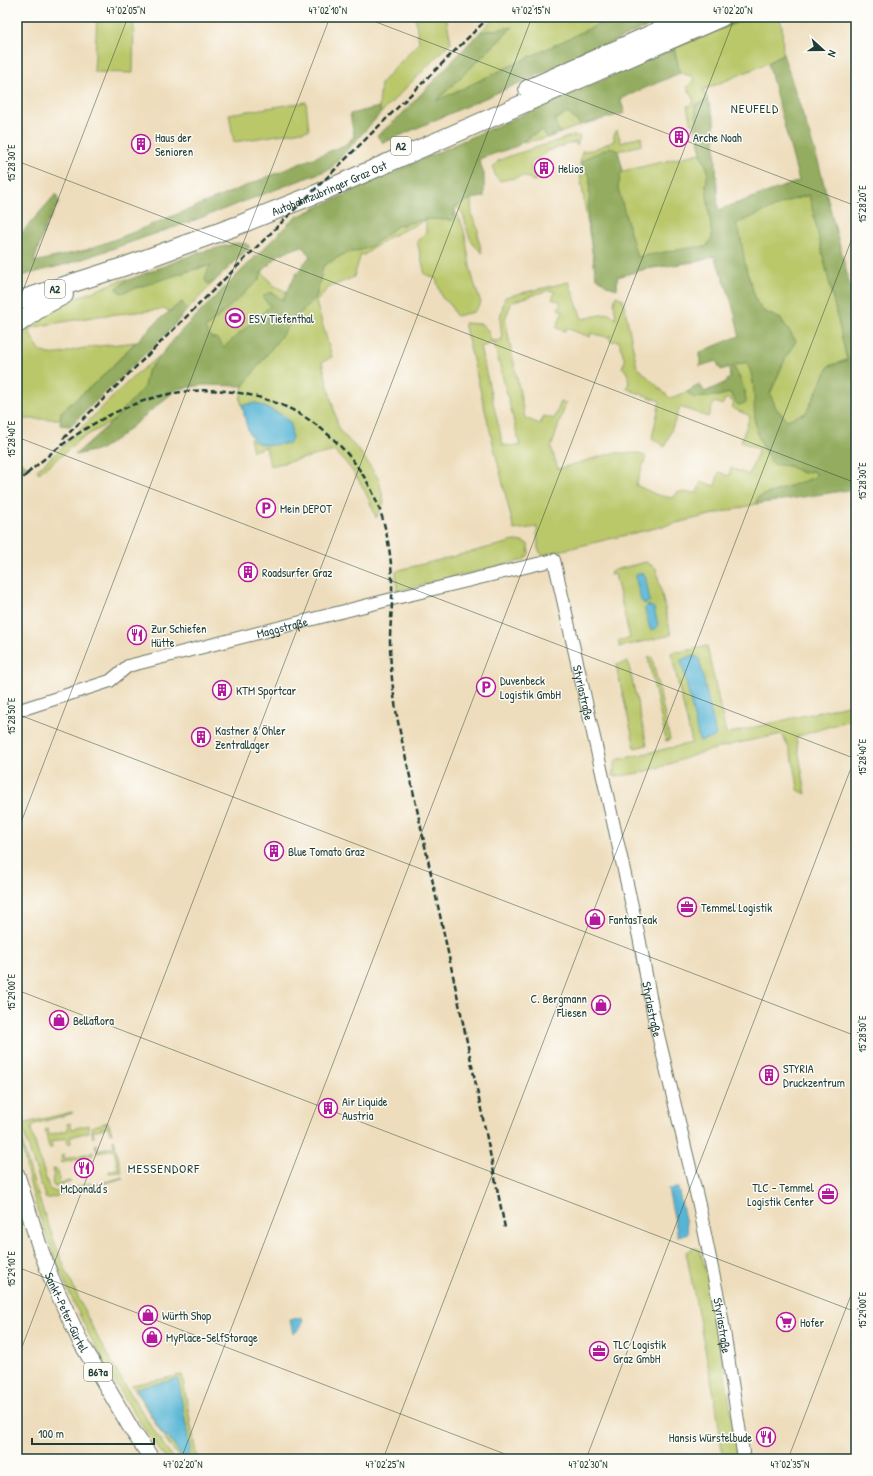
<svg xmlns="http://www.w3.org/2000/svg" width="873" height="1476" font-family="'Patrick Hand',sans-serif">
<rect width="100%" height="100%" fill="#fdfcf7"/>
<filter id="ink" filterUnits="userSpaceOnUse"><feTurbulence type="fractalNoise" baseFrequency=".025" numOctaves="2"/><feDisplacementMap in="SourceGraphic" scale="8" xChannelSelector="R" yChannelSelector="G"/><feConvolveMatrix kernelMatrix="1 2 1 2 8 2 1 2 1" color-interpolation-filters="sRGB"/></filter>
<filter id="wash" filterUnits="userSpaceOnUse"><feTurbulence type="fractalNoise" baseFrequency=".012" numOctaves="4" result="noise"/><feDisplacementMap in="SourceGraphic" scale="16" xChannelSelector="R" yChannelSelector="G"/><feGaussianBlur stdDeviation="0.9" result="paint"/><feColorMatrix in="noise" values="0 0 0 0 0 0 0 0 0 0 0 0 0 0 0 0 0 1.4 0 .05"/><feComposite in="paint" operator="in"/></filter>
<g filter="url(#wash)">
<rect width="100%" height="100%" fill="#eeddbc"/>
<g fill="#bac86a" stroke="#6c824f" fill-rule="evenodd">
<polygon points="97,17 134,17 133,73 94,72"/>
<polygon points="415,17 446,17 451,42 381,113 379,107 381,83 419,42"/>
<polygon points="495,17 614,17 435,102 512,28 480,32"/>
<polygon points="750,17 779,17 782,25 783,54 768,63 703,90 708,100 695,105 701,153 708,171 706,185 714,255 700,261 645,269 617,277 617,289 608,286 596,277 581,181 580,163 582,151 592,150 614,141 614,135 617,130 621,143 641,136 642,145 618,151 623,171 701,153 694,123 691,124 687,106 691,105 694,101 687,87 695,80 692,76 680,73 674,48"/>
<polygon points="306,102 309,130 234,142 229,114"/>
<polygon points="568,113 581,125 560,133 554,120"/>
<polygon points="543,129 548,138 522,142"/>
<path d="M572 136H580L577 146 575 142 547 151 537 160 534 159C528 168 531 174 541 179L532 181 531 179 523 176 500 181 496 177 493 168 498 161 510 156Z"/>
<polygon points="810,195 847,360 829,367 806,413 786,421 776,408 770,394 786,357 796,341 781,319 763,311 757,303 746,269 736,223 791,200"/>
<path d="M471 199 472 216 478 229V238L482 253C478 249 472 244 470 238 465 227 466 214 456 206Z"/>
<path d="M455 212C466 224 467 250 470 266 472 278 477 291 481 303L474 312 456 316 450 304 442 298 436 279 425 274 417 241 426 232V220L389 237 364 255 361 254 354 277 328 288 316 302 332 357 322 362 339 430 361 453 374 472 379 480 384 503 376 518C367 491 355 471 335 451L270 466 266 447 253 451 250 438C261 449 276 443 289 444L282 415 256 403 242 405 240 400 243 386 250 376 294 319 316 298 323 266 344 254 369 248 397 226 426 219 453 220Z"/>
<path d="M213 265 208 283 215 281 187 310 182 302 170 311 165 309 98 316 34 327 29 330C32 338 37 350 45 353 56 357 68 351 79 349 97 345 117 345 135 342L103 376 61 412 60 419H21L17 418V332L52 308 119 281 126 279V281L116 289Z"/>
<polygon points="262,272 273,285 287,292 282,300 272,294 271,307 224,349 200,329"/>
<path d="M569 282 582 319 609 313 616 319 614 303 616 296 623 299 637 367 670 398 687 392 694 398 718 396 730 393 738 405 746 393C741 384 739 375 733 366L746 362 751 370 755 395V421L772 464 789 466 803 473 812 471 817 474 813 478 758 497 756 504 542 555 538 549 537 527 514 530 464 323 482 324 488 331 491 341 502 340 500 318 505 297ZM549 290 555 292 552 299 561 302 558 309 563 311 556 328 565 331 566 328 590 337 591 333 606 337 611 335 609 337 610 341H619L625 361 622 367C629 373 630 381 627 389L660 401 652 438 665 447 680 407 708 417 714 402 722 405 726 398 734 402 732 408 750 416 741 442 759 449 749 475 731 468 729 476 719 472 715 486 701 482 697 493 678 492 673 498 657 495 636 485 646 457 638 453H612L558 469 551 448 566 403 561 402 554 419 544 416 540 424 525 418 505 319 512 302ZM494 343 520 446 503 445 480 347Z"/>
<polygon points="161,355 147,372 144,387 114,420 79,440 60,457 39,473 37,470 59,450 135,375"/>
<polygon points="515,541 523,542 528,544 529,554 524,560 397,591 396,572 399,570"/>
<polygon points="646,562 656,568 671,635 620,647 618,641 630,638 615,574 610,575 611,572 614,570"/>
<path d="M707 646 726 734 856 703V718L796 737 806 794 798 790C796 770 792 752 782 734 758 739 732 744 707 751 677 760 645 776 612 776L616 760 692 743 671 653 678 651 679 652Z"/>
<polygon points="652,657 670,740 666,741 648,658"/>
<polygon points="628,662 647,745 635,748 616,665"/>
<polygon points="72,1112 73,1113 35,1124 32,1126 31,1130 49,1188 51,1190 56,1192 90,1183 94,1185 123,1177 124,1178 46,1199 27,1144 22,1124"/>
<path d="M17 1121C35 1197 63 1271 99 1340 121 1381 147 1420 173 1459H166C110 1385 68 1300 38 1212 29 1184 24 1155 17 1127Z"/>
<polygon points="108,1122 112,1133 110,1133 108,1127 93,1131 94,1137 93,1138 91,1127"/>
<polygon points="70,1123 72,1129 88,1125 89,1132 70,1137 71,1143 68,1144 66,1138 51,1142 52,1148 49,1148 45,1130 48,1129 49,1135 68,1130 67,1124"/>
<polygon points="113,1140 114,1140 122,1172 109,1173 109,1171 118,1168 114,1149 97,1153 95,1145 97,1144 98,1150 114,1146"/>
<polygon points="93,1152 93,1155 62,1163 61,1156 64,1153 65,1159"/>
<path d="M56 1168 60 1183 70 1181 71 1182 56 1186 53 1185C51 1180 55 1175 53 1169Z"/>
<polygon points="696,1248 700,1250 707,1275 714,1306 739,1459 723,1459 716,1405 686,1252 691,1249"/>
<polygon points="182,1375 197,1459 180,1459 163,1436 132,1385"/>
</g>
<g fill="#93ac5e" stroke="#597449" fill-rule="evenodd">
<polygon points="614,17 669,17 383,143 377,136 400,116 480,32 513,27 436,101"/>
<path d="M738 17H750L674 48 680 73 620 99 625 113 581 125 568 113 554 120 560 133 548 138 542 130 529 137 517 146 479 159 484 174V197L471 199 456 206 453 220 426 219 397 226 369 248 344 254 323 266 316 298 294 319 243 386 203 385 177 389 118 438 101 449 75 455 114 420 144 387 147 372 181 331 294 218 469 138 674 49 672 45ZM302 246 310 256 296 274 283 300 270 292 262 297 270 306 224 347 216 338H212L205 329 259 280 262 272 280 254Z"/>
<path d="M783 54 818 161 856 309V489L756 504 758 497 813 478 817 474 812 471 803 473 789 466 772 464C764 451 757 437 755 421 753 401 757 380 746 362L733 366C740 377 746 390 746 403L738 405 730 393 718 396 694 398 687 392 699 384 705 392 726 382 730 377 729 367 721 370 716 361 700 366V352L739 336C735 307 725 282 714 256L700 261 645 269 617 277V289L608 286 596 277 588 221 590 177 580 163 588 157 611 147 618 151 623 172 621 173 618 188 637 257 694 247H706L712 238 706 185 708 171 701 153 695 105 708 100 714 119 718 210 799 181 768 63ZM809 195 847 360 829 366 806 413 787 420 776 408 770 394 786 357 796 341 781 319 763 311 757 303 746 269 740 233 736 224 791 200Z"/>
<polygon points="379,107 381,113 330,169 195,220 71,263 17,277 17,238 56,194 59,202 44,230 34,262 86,250 124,236 345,145 354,136 350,114"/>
<polygon points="237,243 247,244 250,247 215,281 208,284 205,280 208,269 212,265 198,268 121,293 116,289 126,281 197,253"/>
<polygon points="182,302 187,310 167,333 70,426 60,425 61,412 103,376 157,321"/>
<polygon points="18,460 27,466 17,478 17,461"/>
</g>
<g fill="#57b5d6" stroke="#3b7985">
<path d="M256 403 282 415 291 423 292 438 289 444C283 443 277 445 271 445 246 446 247 424 242 405Z"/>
<polygon points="641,573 644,574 646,579 650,601 645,604 641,601 636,580 636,575"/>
<polygon points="648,605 654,608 658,624 657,628 653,630 650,629 645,611 645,608"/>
<polygon points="690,656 695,656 699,658 716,735 713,738 701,741 699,740 681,660"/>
<polygon points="678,1188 688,1233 678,1236 668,1189"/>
<path d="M301 1317 303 1319C302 1327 299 1330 293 1334L290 1320Z"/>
<polygon points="178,1379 190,1448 189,1455 185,1458 182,1457 168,1437 165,1438 136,1388"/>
</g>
</g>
<g filter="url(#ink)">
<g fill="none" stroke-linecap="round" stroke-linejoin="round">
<defs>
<g id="minor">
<path id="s1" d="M17 711 110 681 128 666 392 599 554 560 639 937 654 1018 699 1205 721 1312 744 1459"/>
</g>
<g id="major">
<path id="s2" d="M17 1175 40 1248 52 1280 80 1341 132 1430 152 1459"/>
</g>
<g id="highway">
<polyline points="528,89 690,17"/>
<path id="s3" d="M17 301 129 265 236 226 321 192 722 17"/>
<polyline points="17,324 43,306 64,295"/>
</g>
</defs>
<use href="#minor" stroke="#677564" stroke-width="14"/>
<use href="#major" stroke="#677564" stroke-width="17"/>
<use href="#highway" stroke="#677564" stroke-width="20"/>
<use href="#minor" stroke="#fff" stroke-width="12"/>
<use href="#major" stroke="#fff" stroke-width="15"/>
<use href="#highway" stroke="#fff" stroke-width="18"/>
<g stroke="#1f3d34" stroke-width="2.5" stroke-dasharray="6 3" stroke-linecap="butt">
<polyline points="63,439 489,17"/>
<path d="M27 474C100 407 189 365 286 407 323 424 354 455 372 491 388 524 393 563 392 599 392 613 390 626 390 640 390 661 392 683 395 703 398 726 404 749 409 772 418 814 427 855 436 897 460 1007 483 1117 505 1228"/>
<polyline points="17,484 31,470"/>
</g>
</g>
</g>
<path fill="none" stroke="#1f3d34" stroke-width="1" stroke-opacity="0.45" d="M363 17 856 206M17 161 856 483M17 306 128 17M17 437 856 759M17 714 856 1036M17 833 330 17M17 990 856 1312M17 1267 518 1459M17 1360 532 17M181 1459 735 17M383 1459 856 228M586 1459 856 755M788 1459 856 1282"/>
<defs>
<symbol id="building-ring" viewBox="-11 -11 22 22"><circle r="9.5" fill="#fdfcf7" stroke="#b5179e" stroke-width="1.5"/><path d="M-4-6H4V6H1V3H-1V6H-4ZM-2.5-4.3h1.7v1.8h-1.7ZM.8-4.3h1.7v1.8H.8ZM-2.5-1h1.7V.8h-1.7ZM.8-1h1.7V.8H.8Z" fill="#b5179e"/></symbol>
<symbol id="stadium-ring" viewBox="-11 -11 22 22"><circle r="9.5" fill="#fdfcf7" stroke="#b5179e" stroke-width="1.5"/><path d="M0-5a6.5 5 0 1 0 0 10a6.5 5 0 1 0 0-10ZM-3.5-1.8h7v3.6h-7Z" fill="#b5179e"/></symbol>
<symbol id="parking-ring" viewBox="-11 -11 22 22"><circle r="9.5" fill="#fdfcf7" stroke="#b5179e" stroke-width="1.5"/><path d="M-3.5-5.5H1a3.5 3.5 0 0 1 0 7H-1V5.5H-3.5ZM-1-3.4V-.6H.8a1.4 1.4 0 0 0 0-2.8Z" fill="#b5179e"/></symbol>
<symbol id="restaurant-ring" viewBox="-11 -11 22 22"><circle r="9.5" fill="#fdfcf7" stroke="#b5179e" stroke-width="1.5"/><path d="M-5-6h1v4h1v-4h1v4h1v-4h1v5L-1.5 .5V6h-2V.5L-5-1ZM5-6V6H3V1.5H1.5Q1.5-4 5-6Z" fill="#b5179e"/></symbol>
<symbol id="office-ring" viewBox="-11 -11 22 22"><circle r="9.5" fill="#fdfcf7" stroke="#b5179e" stroke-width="1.5"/><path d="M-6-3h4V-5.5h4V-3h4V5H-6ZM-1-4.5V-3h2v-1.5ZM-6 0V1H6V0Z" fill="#b5179e"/></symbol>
<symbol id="shop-ring" viewBox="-11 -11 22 22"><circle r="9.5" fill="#fdfcf7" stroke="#b5179e" stroke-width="1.5"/><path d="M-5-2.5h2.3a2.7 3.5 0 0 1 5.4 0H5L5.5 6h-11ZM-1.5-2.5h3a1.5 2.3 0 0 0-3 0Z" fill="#b5179e"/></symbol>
<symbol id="supermarket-ring" viewBox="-11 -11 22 22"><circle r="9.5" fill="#fdfcf7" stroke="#b5179e" stroke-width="1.5"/><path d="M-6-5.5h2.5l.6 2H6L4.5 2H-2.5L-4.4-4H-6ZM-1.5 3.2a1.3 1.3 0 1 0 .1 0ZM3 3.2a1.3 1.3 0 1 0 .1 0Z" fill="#b5179e"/></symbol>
</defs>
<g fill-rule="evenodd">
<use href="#building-ring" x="668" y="126" width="22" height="22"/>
<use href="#building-ring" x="130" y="133" width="22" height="22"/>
<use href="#building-ring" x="533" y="157" width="22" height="22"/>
<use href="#stadium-ring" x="224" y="307" width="22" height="22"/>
<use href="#parking-ring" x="255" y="497" width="22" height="22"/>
<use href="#building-ring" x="237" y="561" width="22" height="22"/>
<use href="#restaurant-ring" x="126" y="624" width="22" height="22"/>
<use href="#parking-ring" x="475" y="676" width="22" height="22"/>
<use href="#building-ring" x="211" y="679" width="22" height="22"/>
<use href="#building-ring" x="190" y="726" width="22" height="22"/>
<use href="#building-ring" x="263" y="840" width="22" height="22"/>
<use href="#office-ring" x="676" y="896" width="22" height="22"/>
<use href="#shop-ring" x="584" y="908" width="22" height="22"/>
<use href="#shop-ring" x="590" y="994" width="22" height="22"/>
<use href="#shop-ring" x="48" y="1009" width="22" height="22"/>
<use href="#building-ring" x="758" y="1064" width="22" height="22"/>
<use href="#building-ring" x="317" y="1097" width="22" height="22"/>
<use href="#restaurant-ring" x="73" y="1157" width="22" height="22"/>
<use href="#office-ring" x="817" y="1183" width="22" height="22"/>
<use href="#shop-ring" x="137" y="1304" width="22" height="22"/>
<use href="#supermarket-ring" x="775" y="1311" width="22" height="22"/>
<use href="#shop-ring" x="141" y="1326" width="22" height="22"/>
<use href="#office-ring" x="588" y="1340" width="22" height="22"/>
<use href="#restaurant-ring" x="755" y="1426" width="22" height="22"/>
</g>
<g text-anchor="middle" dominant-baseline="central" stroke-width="3" stroke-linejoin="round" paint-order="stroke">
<g fill="#fdfcf7" stroke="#62766e" stroke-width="1">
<rect x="391" y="137" width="20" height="18" rx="3"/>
<rect x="45" y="280" width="20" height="18" rx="3"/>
<rect x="84" y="1363" width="28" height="18" rx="3"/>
</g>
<g font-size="11" font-weight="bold" fill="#1f3d34">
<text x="401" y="146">A2</text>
<text x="55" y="289">A2</text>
<text x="98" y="1372">B67a</text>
</g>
<g font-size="12" fill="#1f3d34" stroke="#fdfcf7" text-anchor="start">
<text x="155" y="137">Haus der<tspan x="155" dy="14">Senioren</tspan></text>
<text x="693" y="137">Arche Noah</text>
<text x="558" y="168">Helios</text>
<text x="249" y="318">ESV Tiefenthal</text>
<text x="280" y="508">Mein DEPOT</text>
<text x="262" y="572">Roadsurfer Graz</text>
<text x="151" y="628">Zur Schiefen<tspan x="151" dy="14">Hütte</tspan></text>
<text x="500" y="680">Duvenbeck<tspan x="500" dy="14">Logistik GmbH</tspan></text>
<text x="236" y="690">KTM Sportcar</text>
<text x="215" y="730">Kastner &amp; Öhler<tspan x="215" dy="14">Zentrallager</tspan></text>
<text x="288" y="851">Blue Tomato Graz</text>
<text x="701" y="907">Temmel Logistik</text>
<text x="609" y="919">FantasTeak</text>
<text x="587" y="998" text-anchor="end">C. Bergmann<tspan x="587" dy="14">Fliesen</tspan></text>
<text x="73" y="1020">Bellaflora</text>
<text x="783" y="1068">STYRIA<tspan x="783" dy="14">Druckzentrum</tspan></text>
<text x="342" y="1101">Air Liquide<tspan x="342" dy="14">Austria</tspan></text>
<text x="814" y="1187" text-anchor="end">TLC - Temmel<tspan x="814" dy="14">Logistik Center</tspan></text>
<text x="84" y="1188" text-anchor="middle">McDonald's</text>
<text x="162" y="1315">Würth Shop</text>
<text x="800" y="1322">Hofer</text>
<text x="166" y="1337">MyPlace-SelfStorage</text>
<text x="613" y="1344">TLC Logistik<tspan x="613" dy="14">Graz GmbH</tspan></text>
<text x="752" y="1437" text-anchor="end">Hansis Würstelbude</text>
</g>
<g font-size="12" fill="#1f3d34" stroke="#fdfcf7">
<text stroke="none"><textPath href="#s3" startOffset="332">Autobahnzubringer Graz Ost</textPath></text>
<text stroke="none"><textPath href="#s1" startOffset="280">Maggstraße</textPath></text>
<text stroke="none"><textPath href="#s1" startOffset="696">Styriastraße</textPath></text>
<text stroke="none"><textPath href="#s1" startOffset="1020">Styriastraße</textPath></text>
<text stroke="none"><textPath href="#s2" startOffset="146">Sankt-Peter-Gürtel</textPath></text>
<text stroke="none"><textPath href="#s1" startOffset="1344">Styriastraße</textPath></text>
</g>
<g font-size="13" letter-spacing="1" fill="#1f3d34" stroke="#fdfcf7">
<text x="755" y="108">NEUFELD</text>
<text x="164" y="1168">MESSENDORF</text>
</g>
</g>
<rect width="873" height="1476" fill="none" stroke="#fdfcf7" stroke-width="44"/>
<g transform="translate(823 50) rotate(111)" stroke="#fdfcf7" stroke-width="3" paint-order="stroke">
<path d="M0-3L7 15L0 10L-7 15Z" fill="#1f3d34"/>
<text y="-6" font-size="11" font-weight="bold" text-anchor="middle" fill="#1f3d34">N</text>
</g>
<path d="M32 1438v6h122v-6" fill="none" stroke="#1f3d34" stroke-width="2"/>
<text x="38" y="1438" font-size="12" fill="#1f3d34" stroke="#fdfcf7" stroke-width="3" paint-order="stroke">100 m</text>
<rect x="22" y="22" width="829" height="1432" fill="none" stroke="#1f3d34" stroke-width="1.5"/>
<g font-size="10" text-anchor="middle" fill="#1f3d34">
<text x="126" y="14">47°02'05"N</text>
<text x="328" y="14">47°02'10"N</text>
<text x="531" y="14">47°02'15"N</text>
<text x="733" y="14">47°02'20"N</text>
<text transform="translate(11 163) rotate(-90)" y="4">15°28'30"E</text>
<text transform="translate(862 204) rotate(-90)" y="4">15°28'20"E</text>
<text transform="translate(11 439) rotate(-90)" y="4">15°28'40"E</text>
<text transform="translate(862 481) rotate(-90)" y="4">15°28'30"E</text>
<text transform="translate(11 716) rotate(-90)" y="4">15°28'50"E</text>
<text transform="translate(862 757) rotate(-90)" y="4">15°28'40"E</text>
<text transform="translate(11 992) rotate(-90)" y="4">15°29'00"E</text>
<text transform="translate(862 1034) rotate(-90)" y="4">15°28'50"E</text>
<text transform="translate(11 1269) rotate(-90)" y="4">15°29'10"E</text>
<text transform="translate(862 1310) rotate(-90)" y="4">15°29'00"E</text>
<text x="183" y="1468">47°02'20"N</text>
<text x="385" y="1468">47°02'25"N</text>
<text x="588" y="1468">47°02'30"N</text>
<text x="790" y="1468">47°02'35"N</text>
</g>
</svg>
